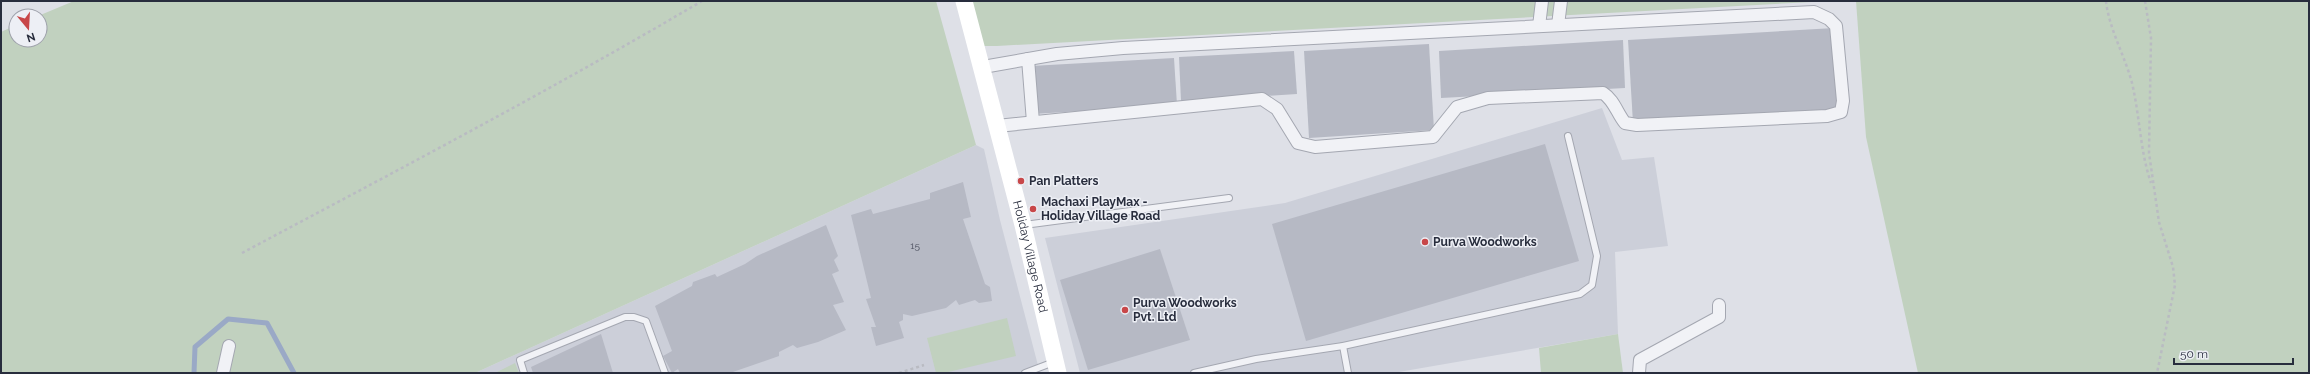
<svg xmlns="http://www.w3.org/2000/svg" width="2310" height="374" font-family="Raleway,sans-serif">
<rect width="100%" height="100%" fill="#dee0e7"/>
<g fill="#cccfd9">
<polygon points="1602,108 1622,160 1654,157 1668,246 1615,252 1618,334 1393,373 1080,373 1045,238 1285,203"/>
<polygon points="976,145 984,149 1000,220 1040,373 475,373"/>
</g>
<g fill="#c1d1bf">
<polygon points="74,1 936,1 976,145 475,373 1,373 1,32 16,25 16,40 40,40 40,16 38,16"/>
<polygon points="967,1 1831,1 997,46 982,46"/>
<polygon points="1856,1 2309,1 2309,373 1918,373 1866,137"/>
<polygon points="1007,318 1016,356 944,373 936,373 927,338"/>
<polygon points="1618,334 1623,373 1541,373 1539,348"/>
<polygon points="515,363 519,373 495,373"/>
</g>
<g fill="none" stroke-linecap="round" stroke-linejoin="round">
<polyline stroke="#9aa9c6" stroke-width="5" points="194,373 195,347 228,319 267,323 294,373"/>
</g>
<g fill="#b6b9c4">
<polygon points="1834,28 1838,111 1633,123 1628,40"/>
<polygon points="1623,40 1625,88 1441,98 1439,51"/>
<polygon points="1429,44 1434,130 1309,138 1304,51"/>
<polygon points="1294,51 1297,94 1181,101 1179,57"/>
<polygon points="1174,58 1177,105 1033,114 1031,66"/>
<polygon points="1545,144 1579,261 1306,341 1272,224"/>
<polygon points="963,182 971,217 963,219 985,284 990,287 992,301 979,303 975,300 959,305 956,300 946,308 912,316 903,314 903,320 899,322 904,338 876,346 871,327 876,327 866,299 871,298 851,215 871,209 873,214 930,199 930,193"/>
<polygon points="826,225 838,256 834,260 839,271 832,274 844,302 833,305 846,330 818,342 797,348 793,345 779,352 779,356 730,373 680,373 678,369 672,373 663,356 672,351 655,306 692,286 693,282 715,274 717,277 745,264 757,256"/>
<polygon points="1160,249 1190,340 1088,370 1060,280"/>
<polygon points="601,334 613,373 533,373 531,367"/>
</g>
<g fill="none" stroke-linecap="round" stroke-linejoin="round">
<defs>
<g id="lane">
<polyline points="1024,225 1229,198"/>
<polyline points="1343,346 1348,373"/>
<polyline points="524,373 520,360 625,317 634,317 646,321 665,373"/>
<polyline points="1025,373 1054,362"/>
<polyline points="1194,373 1256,359 1343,346 1580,294 1592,285 1597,256 1568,136"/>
</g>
<g id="street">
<polyline points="1558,25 1561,1"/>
<polyline points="1539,26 1542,1"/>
<polyline points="1028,59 1033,122"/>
<path d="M983 67 1057 54 1123 48 1814 12 1829 19 1836 26 1843 101 1841 112 1827 116 1637 125 1625 123C1617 113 1614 100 1603 93L1488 98 1457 107 1433 137 1315 147 1298 143 1277 109 1262 99 997 126"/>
<polyline points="223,373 229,346"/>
<polyline points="1639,373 1640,360 1719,317 1719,305"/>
</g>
</defs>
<use href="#lane" stroke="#a4a7b1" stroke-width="8"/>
<use href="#street" stroke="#a4a7b1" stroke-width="14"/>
<g stroke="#b9bbc2" stroke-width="2.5" stroke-dasharray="3 3" stroke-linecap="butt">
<path d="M2106 1C2109 29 2125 56 2132 83 2140 117 2140 151 2151 183"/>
<polyline points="2145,1 2151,38 2149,153 2159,222 2173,267 2175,285 2157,373"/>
<path d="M242 253C396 171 551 90 702 1"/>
<polyline points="899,373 924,365"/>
</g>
<use href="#lane" stroke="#f1f2f6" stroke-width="6"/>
<use href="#street" stroke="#f1f2f6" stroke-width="12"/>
<path stroke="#fff" stroke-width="17" id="s1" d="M964 1 1023 225 1058 373"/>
</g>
<g fill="#c84749" stroke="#edeff5" stroke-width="1.5">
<circle cx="1021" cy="181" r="4"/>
<circle cx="1033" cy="209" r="4"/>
<circle cx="1425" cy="242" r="4"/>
<circle cx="1125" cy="310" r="4"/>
</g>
<g text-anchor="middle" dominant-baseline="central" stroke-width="3" stroke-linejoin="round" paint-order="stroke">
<g font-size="10" fill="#4c505f">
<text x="915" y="245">15</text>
</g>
<g font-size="12" font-weight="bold" fill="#282d3d" stroke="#edeff5" text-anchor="start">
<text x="1029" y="181">Pan Platters</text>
<text x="1041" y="202">Machaxi PlayMax -<tspan x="1041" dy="14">Holiday Village Road</tspan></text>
<text x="1433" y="242">Purva Woodworks</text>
<text x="1133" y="303">Purva Woodworks<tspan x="1133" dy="14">Pvt. Ltd</tspan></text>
</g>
<g font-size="12" fill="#282d3d" stroke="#edeff5">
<text stroke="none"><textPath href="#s1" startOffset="264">Holiday Village Road</textPath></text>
</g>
</g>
<rect width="2310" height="374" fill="none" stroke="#282d3d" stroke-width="4"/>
<g transform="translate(28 28) rotate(162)"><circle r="19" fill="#edeff5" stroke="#9ea1ab"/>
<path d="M0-3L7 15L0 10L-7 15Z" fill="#c84749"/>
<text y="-6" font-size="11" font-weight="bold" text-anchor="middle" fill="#282d3d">N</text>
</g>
<path d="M2174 358v6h119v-6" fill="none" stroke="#282d3d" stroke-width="2"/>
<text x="2180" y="358" font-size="12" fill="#282d3d" stroke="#edeff5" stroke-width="3" paint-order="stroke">50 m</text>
</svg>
